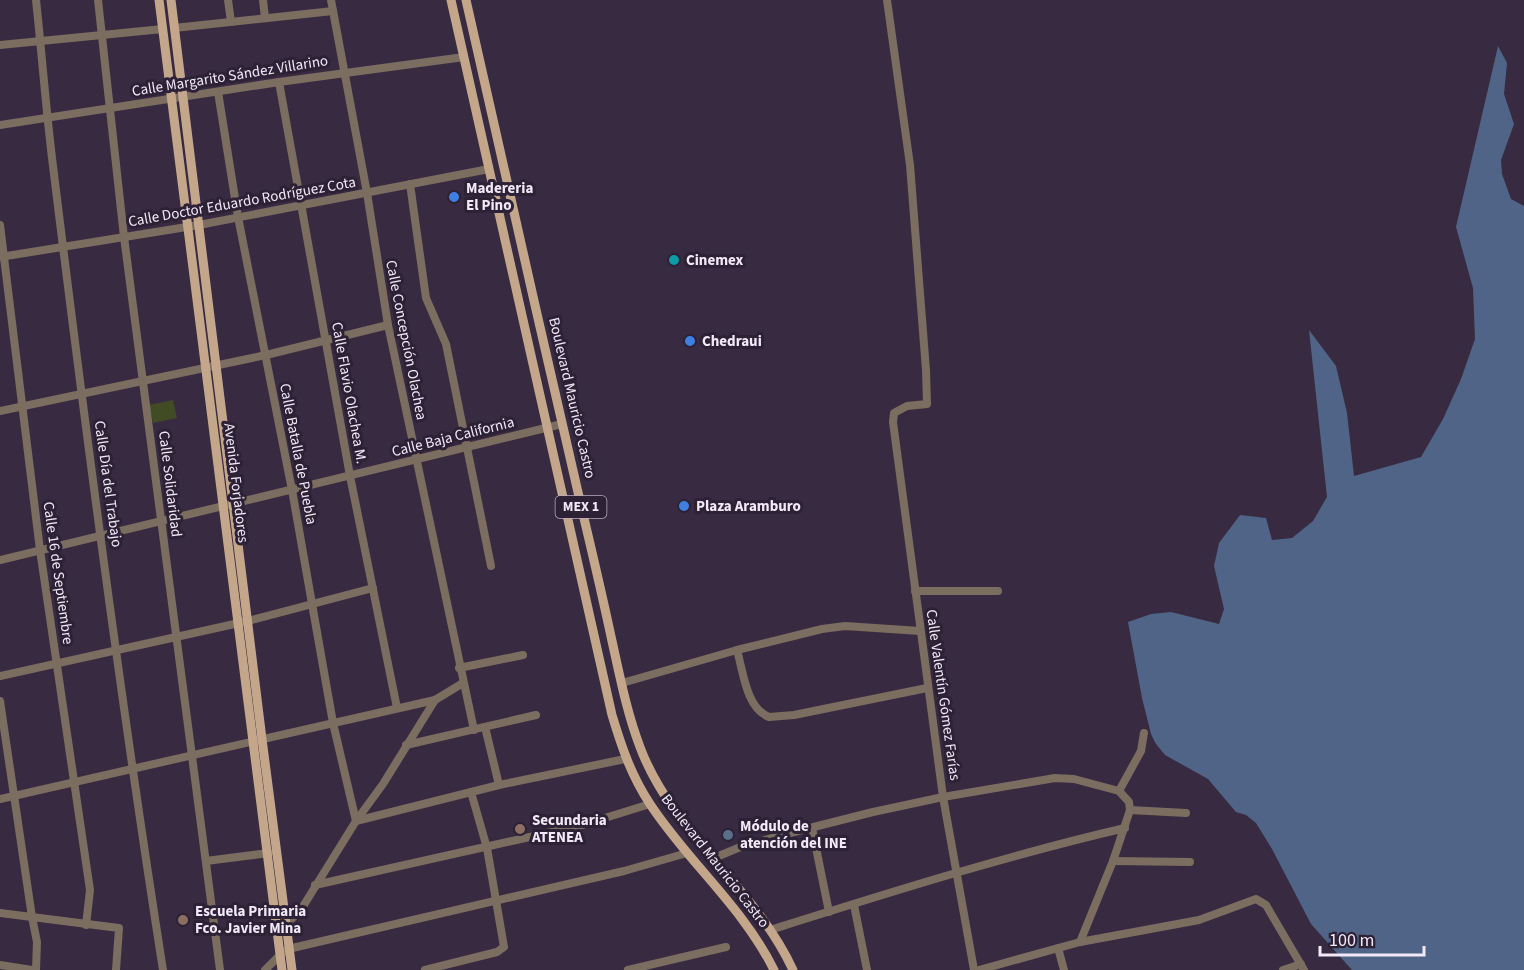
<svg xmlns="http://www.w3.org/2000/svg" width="1524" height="970" font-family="'Source Sans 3',sans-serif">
<rect width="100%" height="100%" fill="#382b41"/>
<polygon fill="#414b24" points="173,400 177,418 153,423 149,405"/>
<polygon fill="#4f6486" points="1498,46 1507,63 1504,94 1514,124 1501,160 1502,174 1511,199 1524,206 1524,970 1352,970 1311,924 1272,849 1256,823 1246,815 1236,812 1208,779 1165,755 1156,744 1151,734 1142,698 1128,622 1151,614 1171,612 1219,624 1224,609 1214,566 1219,543 1240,515 1266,518 1272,540 1292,538 1313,521 1327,497 1309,330 1336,366 1347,413 1354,476 1421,457 1443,419 1461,379 1475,339 1473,288 1456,227"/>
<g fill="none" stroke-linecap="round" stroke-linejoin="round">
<g stroke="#7b6d5f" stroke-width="8">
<path d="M36 0C42 55 46 111 53 166 86 435 121 703 163 970"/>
<polyline points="98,0 124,237 220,970"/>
<polyline points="228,0 231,22"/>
<polyline points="263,0 265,18"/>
<polyline points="331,0 367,193 388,325 474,730"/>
<polyline points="887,0 910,165 926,370 927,404 907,406 894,413 893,422 943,797 974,970"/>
<polyline points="174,28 333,11"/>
<polyline points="0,45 163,29"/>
<polyline points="279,82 350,476 397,708"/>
<polyline points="218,92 238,217 292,490 333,723 356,821 499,785 625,759"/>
<polyline points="0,125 279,82 464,57"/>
<polyline points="410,184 426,298 446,344 491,566"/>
<polyline points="0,225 40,550 90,890 86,925"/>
<polyline points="0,257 199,225 489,169"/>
<polyline points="0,411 266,355 388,325"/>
<polyline points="0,560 562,424"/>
<polyline points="915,591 998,591"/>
<path d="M737 650C743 671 746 708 769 717L794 715 927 688"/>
<polyline points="459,668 523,655"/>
<polyline points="0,676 248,621 373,588"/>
<polyline points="622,683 737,650 822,629 845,626 920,631"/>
<polyline points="0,701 32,917 37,942 36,970"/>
<polyline points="485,727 499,785"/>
<polyline points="406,745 536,715"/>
<polyline points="1119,791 1141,751 1144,733"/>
<polyline points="0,799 435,700"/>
<polyline points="1130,810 1186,813"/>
<polyline points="812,828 829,912"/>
<polyline points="714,858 738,848 782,835 873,812 943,797 1055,778 1074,779 1119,791 1129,802 1130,810 1113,861 1080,942"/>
<polyline points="206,861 269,853"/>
<polyline points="1113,861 1190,862"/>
<polyline points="315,885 579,826 650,804"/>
<polyline points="854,905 867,970"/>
<polyline points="0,913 119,928 116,970"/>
<polyline points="285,926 302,908 356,821 383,784 435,700 463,683"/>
<path d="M770 930C888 893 1005 856 1125 828"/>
<polyline points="1058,948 1064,970"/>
<polyline points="0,965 32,970"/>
<polyline points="265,970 281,954 288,949 624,871 687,853"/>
<polyline points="425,970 497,952 504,947 487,848 471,792"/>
<polyline points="628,970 726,947"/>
<polyline points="979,970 1080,942 1199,920 1256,899 1266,905 1304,970"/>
<polyline points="1283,970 1301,964"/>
</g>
<g stroke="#c4a78b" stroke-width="9">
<polyline points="159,0 282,970"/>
<polyline points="171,0 262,739 292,970"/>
<path d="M451 0 612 715C622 748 631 775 650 804 688 862 743 907 774 970"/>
<path d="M466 0C505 171 543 343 583 514 593 556 603 599 612 641 620 677 627 713 640 747 672 833 755 887 793 970"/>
</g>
</g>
<g fill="#3f7fe0" stroke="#2d2136" stroke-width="2">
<circle cx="454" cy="197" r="6"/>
<circle cx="690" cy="341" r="6"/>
<circle cx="684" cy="506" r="6"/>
</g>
<circle fill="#0f9aa8" stroke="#2d2136" stroke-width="2" cx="674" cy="260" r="6"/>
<g fill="#8d6e63" stroke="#2d2136" stroke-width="2">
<circle cx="520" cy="829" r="6"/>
<circle cx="183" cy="920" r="6"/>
</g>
<circle fill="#5c6f8a" stroke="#2d2136" stroke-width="2" cx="728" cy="835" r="6"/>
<g text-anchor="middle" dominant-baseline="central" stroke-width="6" stroke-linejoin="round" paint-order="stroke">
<rect fill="#2d2136" stroke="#b6adbd" stroke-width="1.5" x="555.5" y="496" width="51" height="22" rx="4.5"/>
<g font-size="14" font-weight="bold" fill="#f1e9f7">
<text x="581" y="507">MEX 1</text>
</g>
<g font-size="15" fill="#f1e9f7" stroke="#2d2136">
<text transform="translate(230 76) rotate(-9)">Calle Margarito Sández Villarino</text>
<text transform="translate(242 202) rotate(-10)">Calle Doctor Eduardo Rodríguez Cota</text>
<text transform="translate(406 340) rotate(79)">Calle Concepción Olachea</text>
<text transform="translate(349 393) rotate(80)">Calle Flavio Olachea M.</text>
<text transform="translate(572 398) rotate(77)">Boulevard Mauricio Castro</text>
<text transform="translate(453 437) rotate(-14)">Calle Baja California</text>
<text transform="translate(298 454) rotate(79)">Calle Batalla de Puebla</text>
<text transform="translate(236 483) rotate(83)">Avenida Forjadores</text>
<text transform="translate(108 484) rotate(82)">Calle Día del Trabajo</text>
<text transform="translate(170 484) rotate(83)">Calle Solidaridad</text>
<text transform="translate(58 573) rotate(82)">Calle 16 de Septiembre</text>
<text transform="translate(943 695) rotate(82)">Calle Valentín Gómez Farías</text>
<text transform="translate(715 861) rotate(52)">Boulevard Mauricio Castro</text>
</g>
<g font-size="15" font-weight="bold" fill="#f1e9f7" stroke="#2d2136" text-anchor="start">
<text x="466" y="188">Madereria<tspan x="466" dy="17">El Pino</tspan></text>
<text x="686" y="260">Cinemex</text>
<text x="702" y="341">Chedraui</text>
<text x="696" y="506">Plaza Aramburo</text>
<text x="532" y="820">Secundaria<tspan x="532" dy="17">ATENEA</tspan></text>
<text x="740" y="826">Módulo de<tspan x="740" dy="17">atención del INE</tspan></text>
<text x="195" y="911">Escuela Primaria<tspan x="195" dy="17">Fco. Javier Mina</tspan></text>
</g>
</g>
<path d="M1320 946v9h104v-9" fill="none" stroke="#f1e9f7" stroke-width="3"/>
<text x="1329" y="946" font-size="18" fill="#f1e9f7" stroke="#2d2136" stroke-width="4.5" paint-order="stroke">100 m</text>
</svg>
